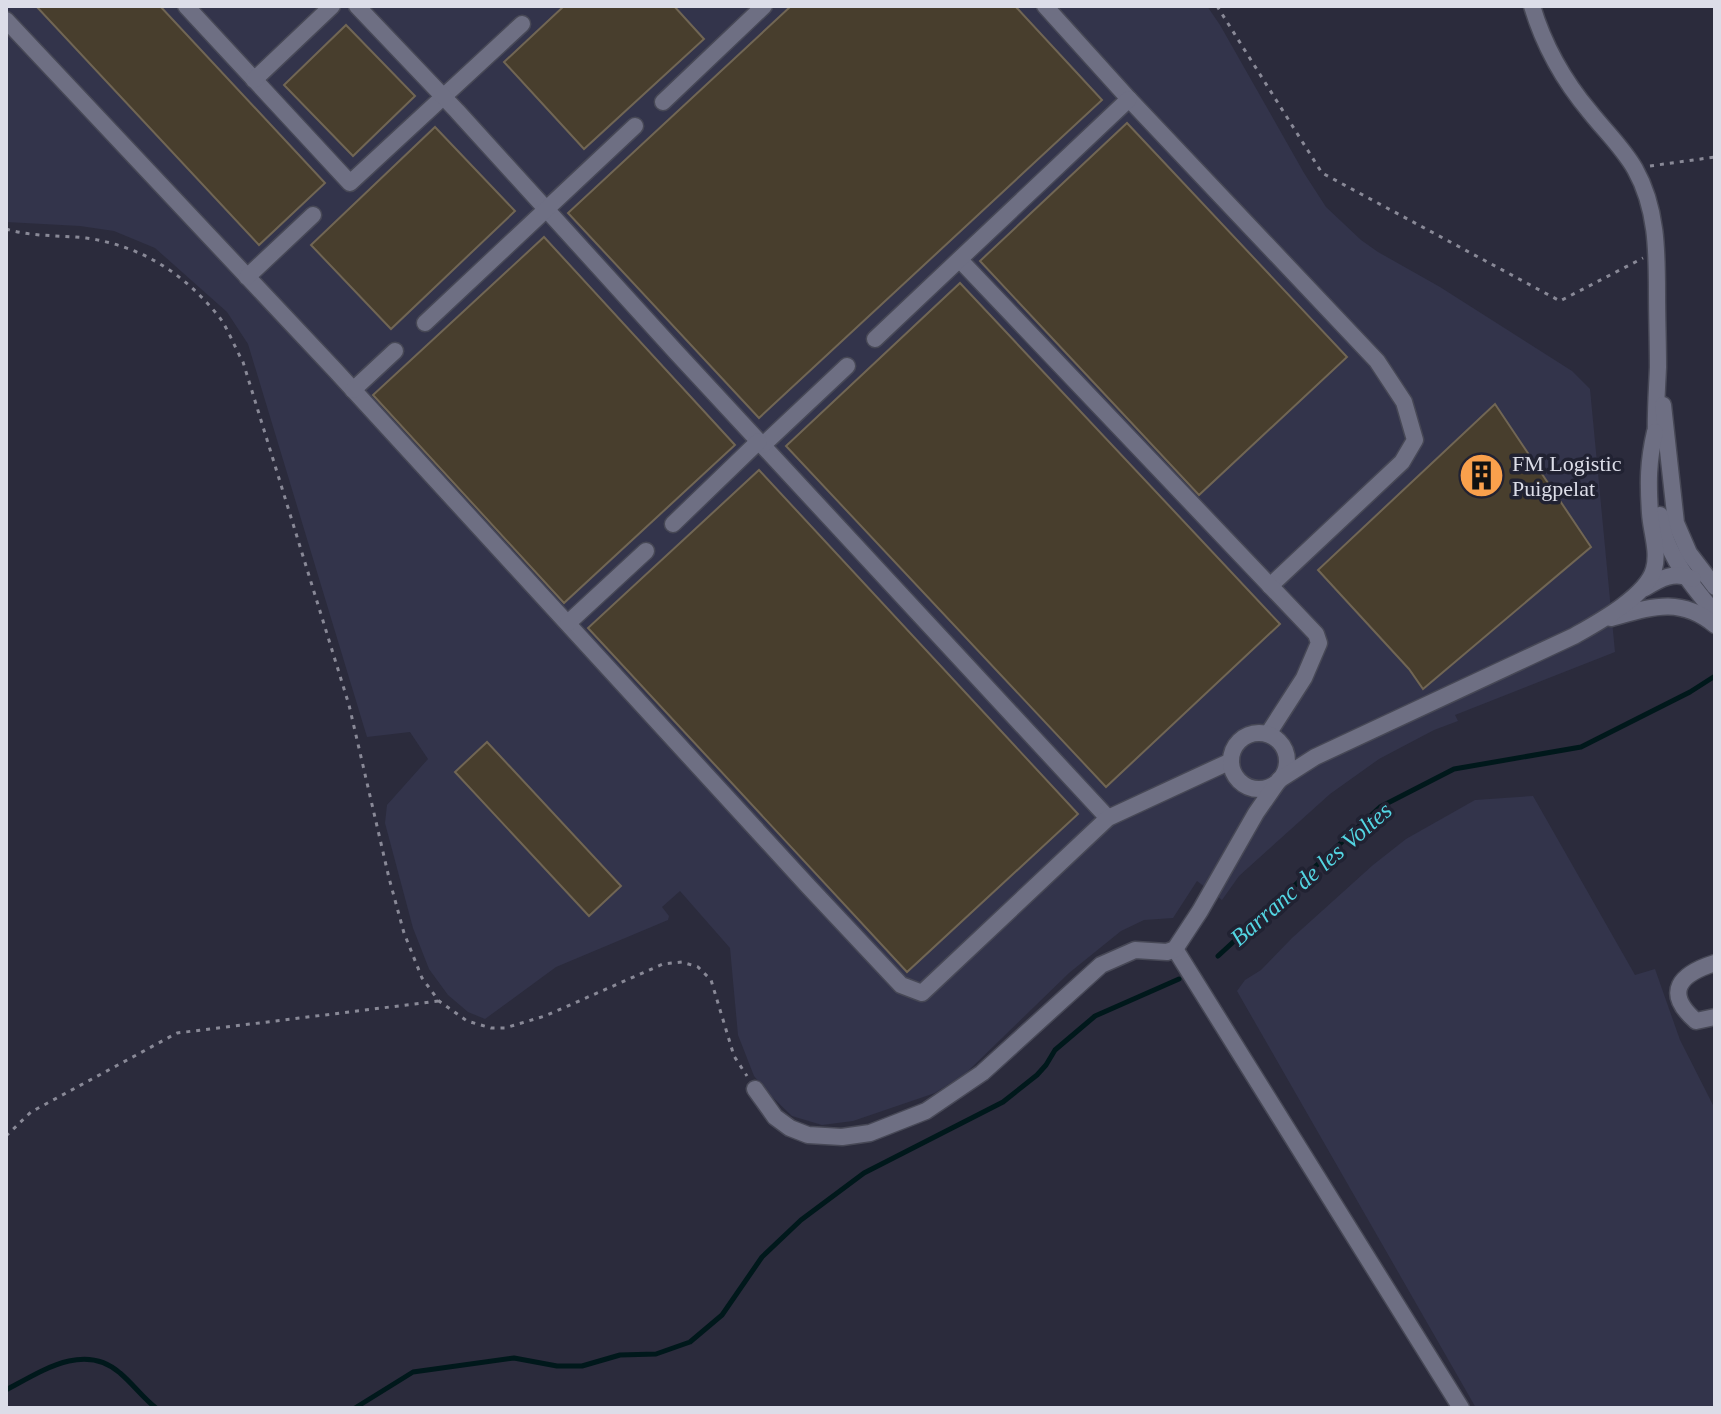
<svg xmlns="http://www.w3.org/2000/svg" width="1721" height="1414" font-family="'Times New Roman',serif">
<rect width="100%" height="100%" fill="#2b2b3c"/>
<g fill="#33344b">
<polygon points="6,6 1207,6 1220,25 1304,173 1326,207 1361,240 1378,252 1440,287 1572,371 1590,389 1615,652 1455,715 1458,721 1434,730 1379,759 1330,794 1239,876 1222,900 1197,881 1173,918 1144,920 1121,931 1069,973 966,1073 935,1093 853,1121 822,1125 792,1116 770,1095 754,1076 738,1035 730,948 680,891 662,907 669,916 668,920 556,967 485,1019 468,1012 448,995 429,969 413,928 385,823 387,805 428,759 410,732 367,737 248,344 227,312 155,248 114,231 80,226 6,222"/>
<polygon points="1533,796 1635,975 1655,969 1680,1040 1715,1109 1715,1408 1476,1408 1237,991 1245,980 1261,970 1292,938 1373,865 1406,839 1475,800"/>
</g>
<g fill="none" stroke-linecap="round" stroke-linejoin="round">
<g stroke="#00181b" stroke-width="5">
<polyline points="1218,956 1380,807 1454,769 1581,747 1690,692 1715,676"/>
<path d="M6 1390C40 1372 84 1341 120 1373 133 1384 143 1398 156 1408"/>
<polyline points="355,1408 413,1372 514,1358 557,1366 582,1366 620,1355 656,1354 690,1342 722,1315 762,1257 801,1220 864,1173 1003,1102 1037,1075 1046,1065 1055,1050 1095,1016 1179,979"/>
</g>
</g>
<g fill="#483e2d" stroke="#716654" stroke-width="2">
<polygon points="36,6 160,6 325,183 259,245"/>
<polygon points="564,6 674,6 704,39 584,149 504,62"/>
<polygon points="791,6 1015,6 1102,100 759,418 568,213"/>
<polygon points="346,25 415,96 353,156 284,85"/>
<polygon points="1127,123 1347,357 1199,495 980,261"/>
<polygon points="435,127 515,211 391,329 311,245"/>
<polygon points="544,237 735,445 564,603 373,395"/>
<polygon points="960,283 1280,624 1106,787 786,446"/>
<polygon points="1495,404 1591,547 1423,689 1409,669 1318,570"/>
<polygon points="759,470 1078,814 907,972 588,628"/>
<polygon points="487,742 621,886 589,916 455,772"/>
</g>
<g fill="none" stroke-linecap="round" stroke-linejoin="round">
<defs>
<g id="minor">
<polyline points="186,6 350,183 522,24"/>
<polyline points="357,6 457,111 676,352 1108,818"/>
<polyline points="1045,6 1129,99 1377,361 1404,402 1415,440 1402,462 1270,586"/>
<path d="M1532 6C1544 46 1563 80 1590 112 1605 131 1623 148 1635 169 1657 208 1657 251 1657 294 1657 318 1658 343 1658 367 1657 391 1655 415 1656 440"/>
<polyline points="6,20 335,370 809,887 901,985 922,993 1108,818 1231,761"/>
<polyline points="254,80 332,6"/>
<polyline points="663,102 764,6"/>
<polyline points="960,260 1316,634 1319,643 1304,678 1268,734"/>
<polyline points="247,277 313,215"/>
<polyline points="425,323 635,126"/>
<polyline points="875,339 1129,99"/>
<polyline points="353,390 395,351"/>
<polyline points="1663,405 1676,523 1689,553 1715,587"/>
<polyline points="763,445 847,366"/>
<path d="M1660 515C1664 552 1692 586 1715 613"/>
<polyline points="673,524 759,441"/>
<path d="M1645 588C1661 578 1674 571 1693 579"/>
<path d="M1611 618C1651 607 1680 596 1715 625"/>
<polyline points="568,623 646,551"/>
<circle cx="1259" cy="761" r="28"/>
<polyline points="1175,949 1461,1408"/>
<path d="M1715 963C1680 974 1663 992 1696 1021L1715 1017"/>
<path d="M755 1089 775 1117 790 1128 808 1135 842 1137 870 1133 926 1111 982 1073 1101 965 1135 950 1167 952 1175 949 1200 911 1256 813 1279 780 1315 757 1574 636C1597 623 1647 596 1654 569 1659 551 1651 531 1650 513 1648 483 1648 462 1655 432"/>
</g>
</defs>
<use href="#minor" stroke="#474856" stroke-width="19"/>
<g stroke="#898997" stroke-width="3" stroke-dasharray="4 6" stroke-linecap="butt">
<polyline points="1217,6 1322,173 1560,301 1643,258"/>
<polyline points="1650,166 1715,157"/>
<path d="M6 229C32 237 59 235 86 238 142 246 185 274 220 318 229 331 235 348 243 362L349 705 389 878 404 933 422 978 439 1001 467 1021 491 1028H505L545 1016 663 964 682 962 698 967 711 980 734 1056 747 1076"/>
<polyline points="6,1136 31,1112 177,1033 439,1001"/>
</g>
<use href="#minor" stroke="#6e6f83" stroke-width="16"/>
</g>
<defs>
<symbol id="building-disc" viewBox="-11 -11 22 22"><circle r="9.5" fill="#f9a04c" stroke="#212232"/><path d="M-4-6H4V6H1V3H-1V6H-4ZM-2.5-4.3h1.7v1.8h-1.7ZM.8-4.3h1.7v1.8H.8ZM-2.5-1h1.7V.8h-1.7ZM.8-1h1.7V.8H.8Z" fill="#111"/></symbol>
</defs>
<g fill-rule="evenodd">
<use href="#building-disc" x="1456" y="450" width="51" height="51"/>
</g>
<g text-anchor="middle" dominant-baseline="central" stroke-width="7" stroke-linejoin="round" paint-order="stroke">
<g font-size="22" fill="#dcdde8" stroke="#212232" text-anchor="start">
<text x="1512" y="463">FM Logistic<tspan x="1512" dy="25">Puigpelat</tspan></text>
</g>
<g font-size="24" font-style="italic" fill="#53d5e2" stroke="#212232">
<text transform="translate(1311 874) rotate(-41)">Barranc de les Voltes</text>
</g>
</g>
<rect width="1721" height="1414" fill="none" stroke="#dcdde8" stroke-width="16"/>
</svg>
